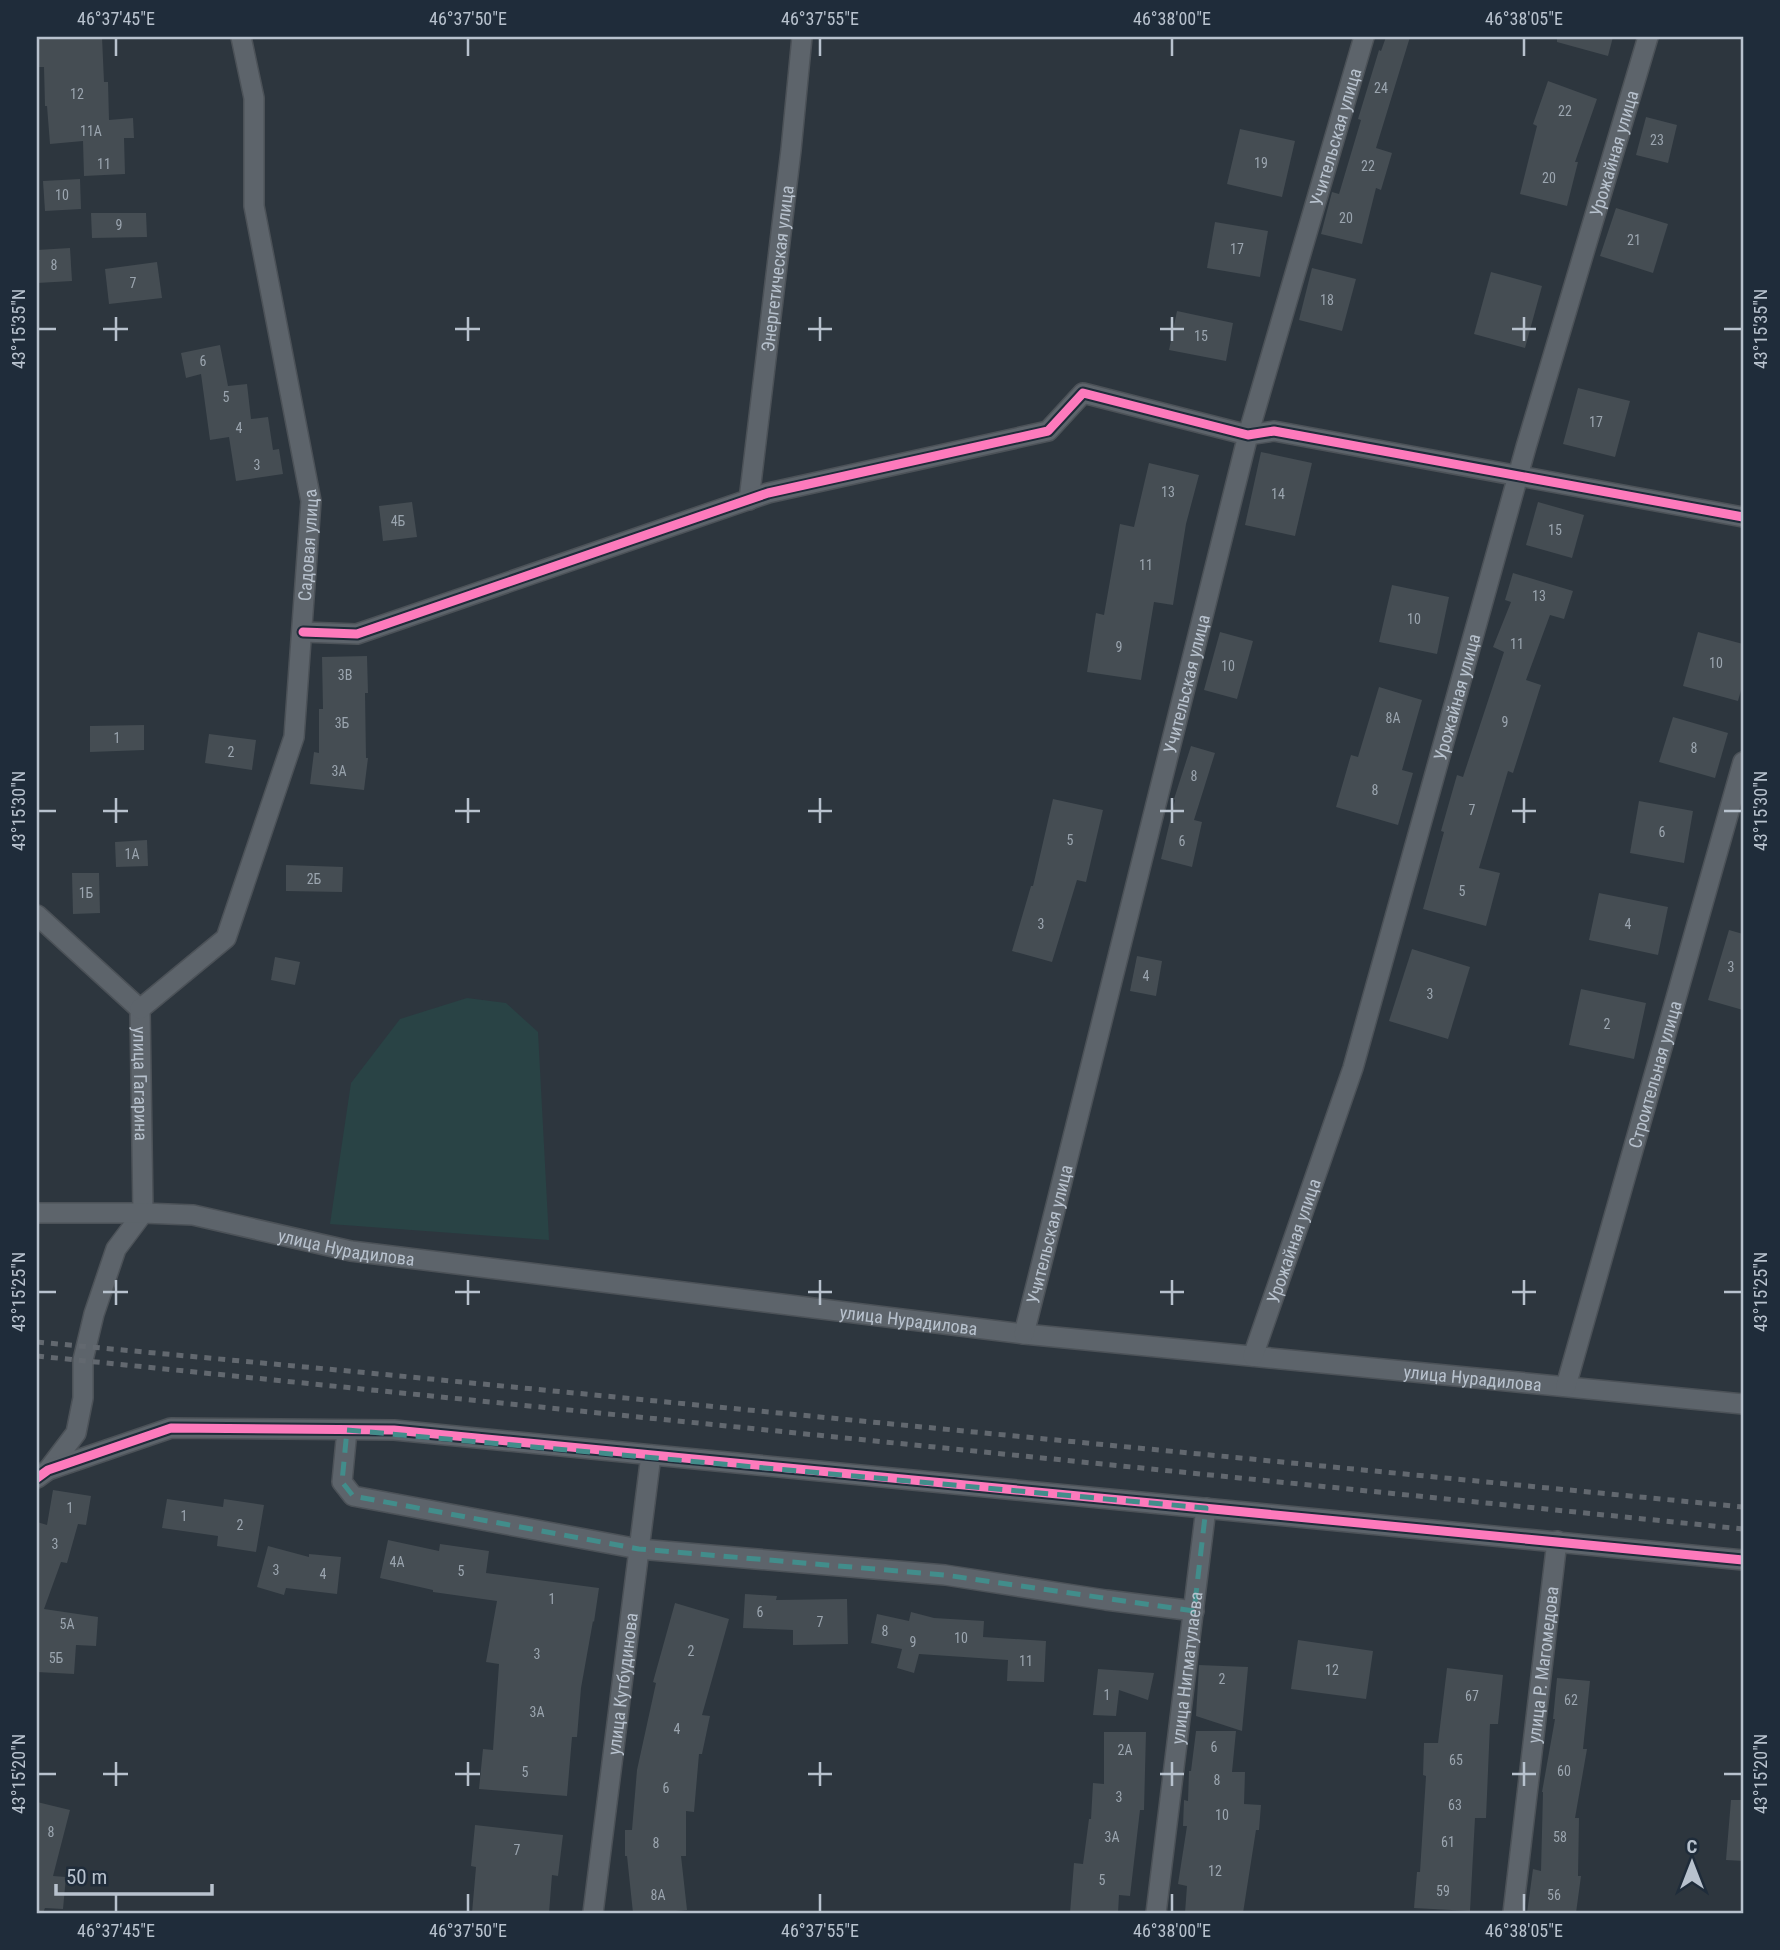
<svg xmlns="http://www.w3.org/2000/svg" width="1780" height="1950" font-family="'Roboto Condensed',sans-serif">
<rect width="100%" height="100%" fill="#2d363e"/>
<polygon fill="#294345" points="467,998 506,1003 538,1032 549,1240 330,1224 351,1083 400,1019"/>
<g fill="#454d53">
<polygon points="37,37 102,37 104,82 108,82 109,120 133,118 134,138 124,138 125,174 84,176 83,141 50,144 47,106 45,106 44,67 37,67"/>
<polygon points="1386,37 1410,37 1376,148 1392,153 1381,190 1376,188 1362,244 1321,234 1332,192 1339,194 1361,120 1358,119 1379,50 1381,51"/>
<polygon points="1557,37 1613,37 1608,56 1557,42"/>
<polygon points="1548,81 1597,99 1575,162 1578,162 1567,206 1520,194 1537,126 1533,124"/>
<polygon points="1646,117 1677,125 1668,163 1636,155"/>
<polygon points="1240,129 1295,141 1282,197 1227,184"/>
<polygon points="80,179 81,209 45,211 43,181"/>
<polygon points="1616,208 1668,224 1653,273 1600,256"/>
<polygon points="91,213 146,213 147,237 92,238"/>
<polygon points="1215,222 1268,231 1260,277 1207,268"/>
<polygon points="70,248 72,281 37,283 37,250"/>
<polygon points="157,262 162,298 109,304 105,269"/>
<polygon points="1312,268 1356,279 1342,331 1299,320"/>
<polygon points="1491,272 1542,286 1525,348 1474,334"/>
<polygon points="1177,311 1233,323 1226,361 1169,350"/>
<polygon points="220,345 228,386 247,384 251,419 268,417 273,450 279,449 283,474 236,481 229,437 210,440 201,374 186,378 181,353"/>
<polygon points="1578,388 1630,401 1615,457 1563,444"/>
<polygon points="1261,452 1312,463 1295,536 1245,525"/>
<polygon points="1149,463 1199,475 1186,524 1173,605 1154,602 1141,680 1087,672 1096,613 1104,615 1120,524 1134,527"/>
<polygon points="412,502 417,537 383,541 379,506"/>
<polygon points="1538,502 1584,515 1572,558 1526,545"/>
<polygon points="1513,573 1573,591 1564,619 1550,615 1526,680 1541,685 1513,773 1508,771 1479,868 1500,873 1486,926 1423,909 1444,832 1441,831 1457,775 1463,777 1504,652 1493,647 1511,602 1505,600"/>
<polygon points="1392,585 1449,597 1437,654 1379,642"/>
<polygon points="1220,632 1253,641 1237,699 1204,690"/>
<polygon points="1698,632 1743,644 1743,683 1738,701 1683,686"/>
<polygon points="367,656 368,693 365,693 366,758 368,758 364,790 310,784 314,752 319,753 319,709 323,709 322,657"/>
<polygon points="1379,687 1422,700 1402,770 1413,773 1398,825 1336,807 1351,755 1358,757"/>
<polygon points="1673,717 1728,733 1715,778 1659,762"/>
<polygon points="144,725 144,750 90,752 90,726"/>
<polygon points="209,734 256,740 252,770 205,763"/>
<polygon points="1191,746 1215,753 1194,820 1202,822 1192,867 1161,859 1175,800 1174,799"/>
<polygon points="1053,799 1103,810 1086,882 1077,880 1052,962 1012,951 1031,886 1033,886"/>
<polygon points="1639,801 1693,811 1684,863 1630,853"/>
<polygon points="147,840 148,866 116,867 115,842"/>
<polygon points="286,865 343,867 342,892 286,891"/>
<polygon points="72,873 99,873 100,913 73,914"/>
<polygon points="1599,893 1668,907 1658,955 1589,940"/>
<polygon points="1729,930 1743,934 1743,1010 1708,1000"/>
<polygon points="1412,949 1470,967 1448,1039 1389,1021"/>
<polygon points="1137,956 1162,961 1156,996 1130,991"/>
<polygon points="275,957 300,962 295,985 271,980"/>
<polygon points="1581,989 1646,1003 1634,1059 1569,1045"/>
<polygon points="53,1490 91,1496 86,1525 78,1524 67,1563 61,1562 44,1609 98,1617 96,1646 76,1645 74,1674 37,1672 37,1522 47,1525"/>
<polygon points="167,1499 223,1507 224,1499 264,1505 256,1552 217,1546 218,1536 162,1528"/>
<polygon points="388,1540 439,1551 440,1544 489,1551 486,1573 599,1588 594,1622 593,1621 581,1688 577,1737 572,1737 567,1796 479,1789 483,1749 493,1750 499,1664 486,1662 497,1601 433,1592 433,1590 380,1578"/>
<polygon points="268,1546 309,1557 309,1554 341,1557 337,1594 286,1588 284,1595 257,1587"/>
<polygon points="745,1594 777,1596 776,1600 847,1599 848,1644 793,1645 793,1630 743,1628"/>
<polygon points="675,1603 729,1619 702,1715 710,1716 702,1754 699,1754 694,1812 686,1811 686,1856 681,1856 687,1910 654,1913 633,1913 627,1856 625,1856 625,1830 632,1830 637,1770 656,1683 653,1682"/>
<polygon points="911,1612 934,1618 984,1621 983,1637 1046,1641 1044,1682 1007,1681 1008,1660 919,1654 914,1673 897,1668 902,1649 871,1643 877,1614 909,1621"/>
<polygon points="1298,1640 1373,1651 1366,1699 1291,1689"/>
<polygon points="1199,1665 1248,1667 1242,1731 1196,1716"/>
<polygon points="1447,1668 1503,1675 1498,1724 1490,1724 1486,1818 1475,1818 1470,1911 1414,1908 1417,1872 1420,1872 1426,1776 1423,1775 1424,1743 1438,1743"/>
<polygon points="1098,1669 1154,1673 1148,1700 1119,1690 1116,1716 1093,1715"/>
<polygon points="1557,1678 1590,1681 1583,1749 1587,1749 1575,1818 1579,1818 1578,1876 1581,1876 1576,1913 1527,1913 1533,1869 1541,1871 1543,1792 1542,1792 1555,1719 1553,1719"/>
<polygon points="1196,1731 1236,1731 1232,1772 1245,1772 1244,1804 1261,1805 1259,1830 1256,1830 1243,1913 1185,1913 1187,1886 1178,1884 1187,1826 1183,1826 1184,1800 1188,1801 1189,1771 1191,1771"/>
<polygon points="1104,1732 1146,1732 1144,1810 1140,1810 1130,1896 1119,1895 1118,1913 1070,1913 1074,1863 1083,1864 1089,1819 1091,1819 1093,1783 1104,1784"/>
<polygon points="1731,1800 1743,1800 1743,1861 1726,1860"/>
<polygon points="37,1802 70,1810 53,1876 66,1877 63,1909 45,1908 43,1913 37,1913"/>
<polygon points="475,1825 563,1835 558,1876 552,1875 549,1913 472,1913 476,1867 471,1866"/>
</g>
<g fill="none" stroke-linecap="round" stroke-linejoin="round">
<defs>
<g id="minor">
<path id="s1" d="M749 500 791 150 802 37"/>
<polyline points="303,632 357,634 768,493 1048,431 1083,393 1248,435 1274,431 1743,517"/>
<path id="s2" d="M37 915 140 1009 143 1213 116 1249 94 1314 83 1360V1398L76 1433 48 1470"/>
<path id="s3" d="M140 1009 226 938 294 737 311 501 254 206V98L241 37"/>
<path id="s4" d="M37 1213H143L193 1215 351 1251 1024 1334 1743 1404"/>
<path id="s5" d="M1024 1334 1248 435 1364 37"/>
<path id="s6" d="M1253 1356 1353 1068 1526 447 1648 37"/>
<path id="s7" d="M1566 1386 1743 762"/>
<polyline points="347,1430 342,1482 353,1496 639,1549 945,1575 1106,1600 1194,1611"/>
<polyline points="37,1478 48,1470 171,1428 394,1430 1743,1560"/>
<path id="s8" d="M593 1913 651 1455"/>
<path id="s9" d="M1156 1913 1206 1508"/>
<path id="s10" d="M1513 1913 1557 1541"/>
</g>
</defs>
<use href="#minor" stroke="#4c5258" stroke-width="22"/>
<use href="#minor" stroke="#5d646b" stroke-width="19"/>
<g stroke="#62686f" stroke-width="5" stroke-dasharray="7 7" stroke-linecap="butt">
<polyline points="37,1342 359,1372 1743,1507"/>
<polyline points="37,1356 1743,1529"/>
</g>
<defs>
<g id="cycleway">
<polyline points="303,632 357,634 768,493 1048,431 1083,393 1248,435 1274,431 1743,517"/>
<polyline points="37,1478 48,1470 171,1428 394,1430 1743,1560"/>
</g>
</defs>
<use href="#cycleway" stroke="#1f2c3a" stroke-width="13"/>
<use href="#cycleway" stroke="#fd7abc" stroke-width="9"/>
</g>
<path fill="none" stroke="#428d8b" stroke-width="5" stroke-dasharray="14 9" stroke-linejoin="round" d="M347 1430 1206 1508 1194 1611 945 1575 639 1549 353 1496 342 1482Z"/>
<path fill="none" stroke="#b8c2ce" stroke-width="2.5" d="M116 38V56M468 38V56M820 38V56M1172 38V56M1524 38V56M116 317V341M468 317V341M820 317V341M1172 317V341M1524 317V341M38 329H56M103 329H128M455 329H480M808 329H832M1160 329H1184M1512 329H1536M1724 329H1742M116 798V823M468 798V823M820 798V823M1172 798V823M1524 798V823M38 811H56M103 811H128M455 811H480M808 811H832M1160 811H1184M1512 811H1536M1724 811H1742M116 1280V1305M468 1280V1305M820 1280V1305M1172 1280V1305M1524 1280V1305M38 1292H56M103 1292H128M455 1292H480M808 1292H832M1160 1292H1184M1512 1292H1536M1724 1292H1742M116 1762V1786M468 1762V1786M820 1762V1786M1172 1762V1786M1524 1762V1786M38 1774H56M103 1774H128M455 1774H480M808 1774H832M1160 1774H1184M1512 1774H1536M1724 1774H1742M116 1894V1912M468 1894V1912M820 1894V1912M1172 1894V1912M1524 1894V1912"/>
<g text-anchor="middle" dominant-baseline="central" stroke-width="5" stroke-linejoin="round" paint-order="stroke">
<g font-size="14" fill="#9ba5af">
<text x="1381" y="88">24</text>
<text x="77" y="94">12</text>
<text x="1565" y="111">22</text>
<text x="91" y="131">11А</text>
<text x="1657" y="140">23</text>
<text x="1261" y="163">19</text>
<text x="104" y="164">11</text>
<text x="1368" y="166">22</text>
<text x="1549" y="178">20</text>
<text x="62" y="195">10</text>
<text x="1346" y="218">20</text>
<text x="119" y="225">9</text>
<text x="1634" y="240">21</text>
<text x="1237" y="249">17</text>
<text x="54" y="265">8</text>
<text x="133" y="283">7</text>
<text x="1327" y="300">18</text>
<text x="1201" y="336">15</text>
<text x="203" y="361">6</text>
<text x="226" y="397">5</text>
<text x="1596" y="422">17</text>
<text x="239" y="428">4</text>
<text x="257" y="465">3</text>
<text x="1168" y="492">13</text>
<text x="1278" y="494">14</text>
<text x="398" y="521">4Б</text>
<text x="1555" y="530">15</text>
<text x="1146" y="565">11</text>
<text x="1539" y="596">13</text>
<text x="1414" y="619">10</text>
<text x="1517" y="644">11</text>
<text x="1119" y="647">9</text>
<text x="1716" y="663">10</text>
<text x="1228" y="666">10</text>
<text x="345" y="675">3В</text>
<text x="1393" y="718">8А</text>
<text x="1505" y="722">9</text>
<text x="342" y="723">3Б</text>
<text x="117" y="738">1</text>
<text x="1694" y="748">8</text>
<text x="231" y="752">2</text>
<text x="339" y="771">3А</text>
<text x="1194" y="776">8</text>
<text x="1375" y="790">8</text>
<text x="1472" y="810">7</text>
<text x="1662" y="832">6</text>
<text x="1070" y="840">5</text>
<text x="1182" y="841">6</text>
<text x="132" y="854">1А</text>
<text x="314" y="879">2Б</text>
<text x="1462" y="891">5</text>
<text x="86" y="893">1Б</text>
<text x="1041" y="924">3</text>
<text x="1628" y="924">4</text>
<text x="1731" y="967">3</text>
<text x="1146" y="976">4</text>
<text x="1430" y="994">3</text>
<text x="1607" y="1024">2</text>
<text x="70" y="1508">1</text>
<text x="184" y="1516">1</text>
<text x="240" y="1525">2</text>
<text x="55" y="1544">3</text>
<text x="397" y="1562">4А</text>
<text x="276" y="1570">3</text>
<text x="461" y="1571">5</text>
<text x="323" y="1574">4</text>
<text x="552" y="1599">1</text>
<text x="760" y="1612">6</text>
<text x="820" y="1622">7</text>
<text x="67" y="1624">5А</text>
<text x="885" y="1631">8</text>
<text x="961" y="1638">10</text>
<text x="913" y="1642">9</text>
<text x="691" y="1651">2</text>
<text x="537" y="1654">3</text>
<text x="56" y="1658">5Б</text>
<text x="1026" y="1661">11</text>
<text x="1332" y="1670">12</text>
<text x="1222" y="1679">2</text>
<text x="1107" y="1695">1</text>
<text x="1472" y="1696">67</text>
<text x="1571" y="1700">62</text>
<text x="537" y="1712">3А</text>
<text x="677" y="1729">4</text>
<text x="1214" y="1747">6</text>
<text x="1125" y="1750">2А</text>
<text x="1456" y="1760">65</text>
<text x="1564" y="1771">60</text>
<text x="525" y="1772">5</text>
<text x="1217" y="1780">8</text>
<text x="666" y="1788">6</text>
<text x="1119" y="1797">3</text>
<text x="1455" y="1805">63</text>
<text x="1222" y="1815">10</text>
<text x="51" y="1832">8</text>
<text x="1112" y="1837">3А</text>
<text x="1560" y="1837">58</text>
<text x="1448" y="1842">61</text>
<text x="656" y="1843">8</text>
<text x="517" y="1850">7</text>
<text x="1215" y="1871">12</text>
<text x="1102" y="1880">5</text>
<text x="1443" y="1891">59</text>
<text x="658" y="1895">8А</text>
<text x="1554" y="1895">56</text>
</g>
<g font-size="18" fill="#b8c2ce" stroke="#1f2c3a">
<text stroke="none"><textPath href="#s5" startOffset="1237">Учительская улица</textPath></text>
<text stroke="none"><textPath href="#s6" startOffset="1256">Урожайная улица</textPath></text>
<text stroke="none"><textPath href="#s1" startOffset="233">Энергетическая улица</textPath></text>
<text stroke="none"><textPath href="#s3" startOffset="516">Садовая улица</textPath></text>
<text stroke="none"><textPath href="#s5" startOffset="670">Учительская улица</textPath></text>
<text stroke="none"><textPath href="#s6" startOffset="690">Урожайная улица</textPath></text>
<text stroke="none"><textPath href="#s7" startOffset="324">Строительная улица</textPath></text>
<text stroke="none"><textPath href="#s2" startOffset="214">улица Гагарина</textPath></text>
<text stroke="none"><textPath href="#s5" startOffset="103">Учительская улица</textPath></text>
<text stroke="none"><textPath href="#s6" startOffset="122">Урожайная улица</textPath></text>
<text stroke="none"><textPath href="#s4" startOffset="313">улица Нурадилова</textPath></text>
<text stroke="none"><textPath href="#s4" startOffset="880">улица Нурадилова</textPath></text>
<text stroke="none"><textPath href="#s4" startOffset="1447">улица Нурадилова</textPath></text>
<text stroke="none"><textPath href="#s10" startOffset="250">улица Р. Магомедова</textPath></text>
<text stroke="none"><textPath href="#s9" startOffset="247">улица Нигматулаева</textPath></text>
<text stroke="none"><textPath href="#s8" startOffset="231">улица Кутбудинова</textPath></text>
</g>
</g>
<rect width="1780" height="1950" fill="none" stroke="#1f2c3a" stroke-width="77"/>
<g transform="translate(1692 1863)" stroke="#1f2c3a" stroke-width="5" paint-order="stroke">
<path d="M0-5L12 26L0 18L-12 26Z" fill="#b8c2ce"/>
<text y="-10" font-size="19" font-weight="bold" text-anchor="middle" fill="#b8c2ce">С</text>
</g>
<path d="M56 1884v10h156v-10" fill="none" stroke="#b8c2ce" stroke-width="3.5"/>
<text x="66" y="1884" font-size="21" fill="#b8c2ce" stroke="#1f2c3a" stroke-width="5" paint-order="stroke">50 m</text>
<rect x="38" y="38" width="1704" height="1874" fill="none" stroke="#b8c2ce" stroke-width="2.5"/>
<g font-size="18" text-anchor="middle" fill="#b8c2ce">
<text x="116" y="25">46°37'45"E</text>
<text x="468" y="25">46°37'50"E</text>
<text x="820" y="25">46°37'55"E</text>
<text x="1172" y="25">46°38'00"E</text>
<text x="1524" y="25">46°38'05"E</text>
<text transform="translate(19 329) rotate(-90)" y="6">43°15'35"N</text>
<text transform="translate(1761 329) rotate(-90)" y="6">43°15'35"N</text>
<text transform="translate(19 811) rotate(-90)" y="6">43°15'30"N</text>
<text transform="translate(1761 811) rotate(-90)" y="6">43°15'30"N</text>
<text transform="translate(19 1292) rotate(-90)" y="6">43°15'25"N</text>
<text transform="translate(1761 1292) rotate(-90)" y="6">43°15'25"N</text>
<text transform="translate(19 1774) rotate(-90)" y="6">43°15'20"N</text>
<text transform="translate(1761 1774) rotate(-90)" y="6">43°15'20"N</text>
<text x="116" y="1937">46°37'45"E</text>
<text x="468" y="1937">46°37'50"E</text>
<text x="820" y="1937">46°37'55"E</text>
<text x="1172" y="1937">46°38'00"E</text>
<text x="1524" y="1937">46°38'05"E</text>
</g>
</svg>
